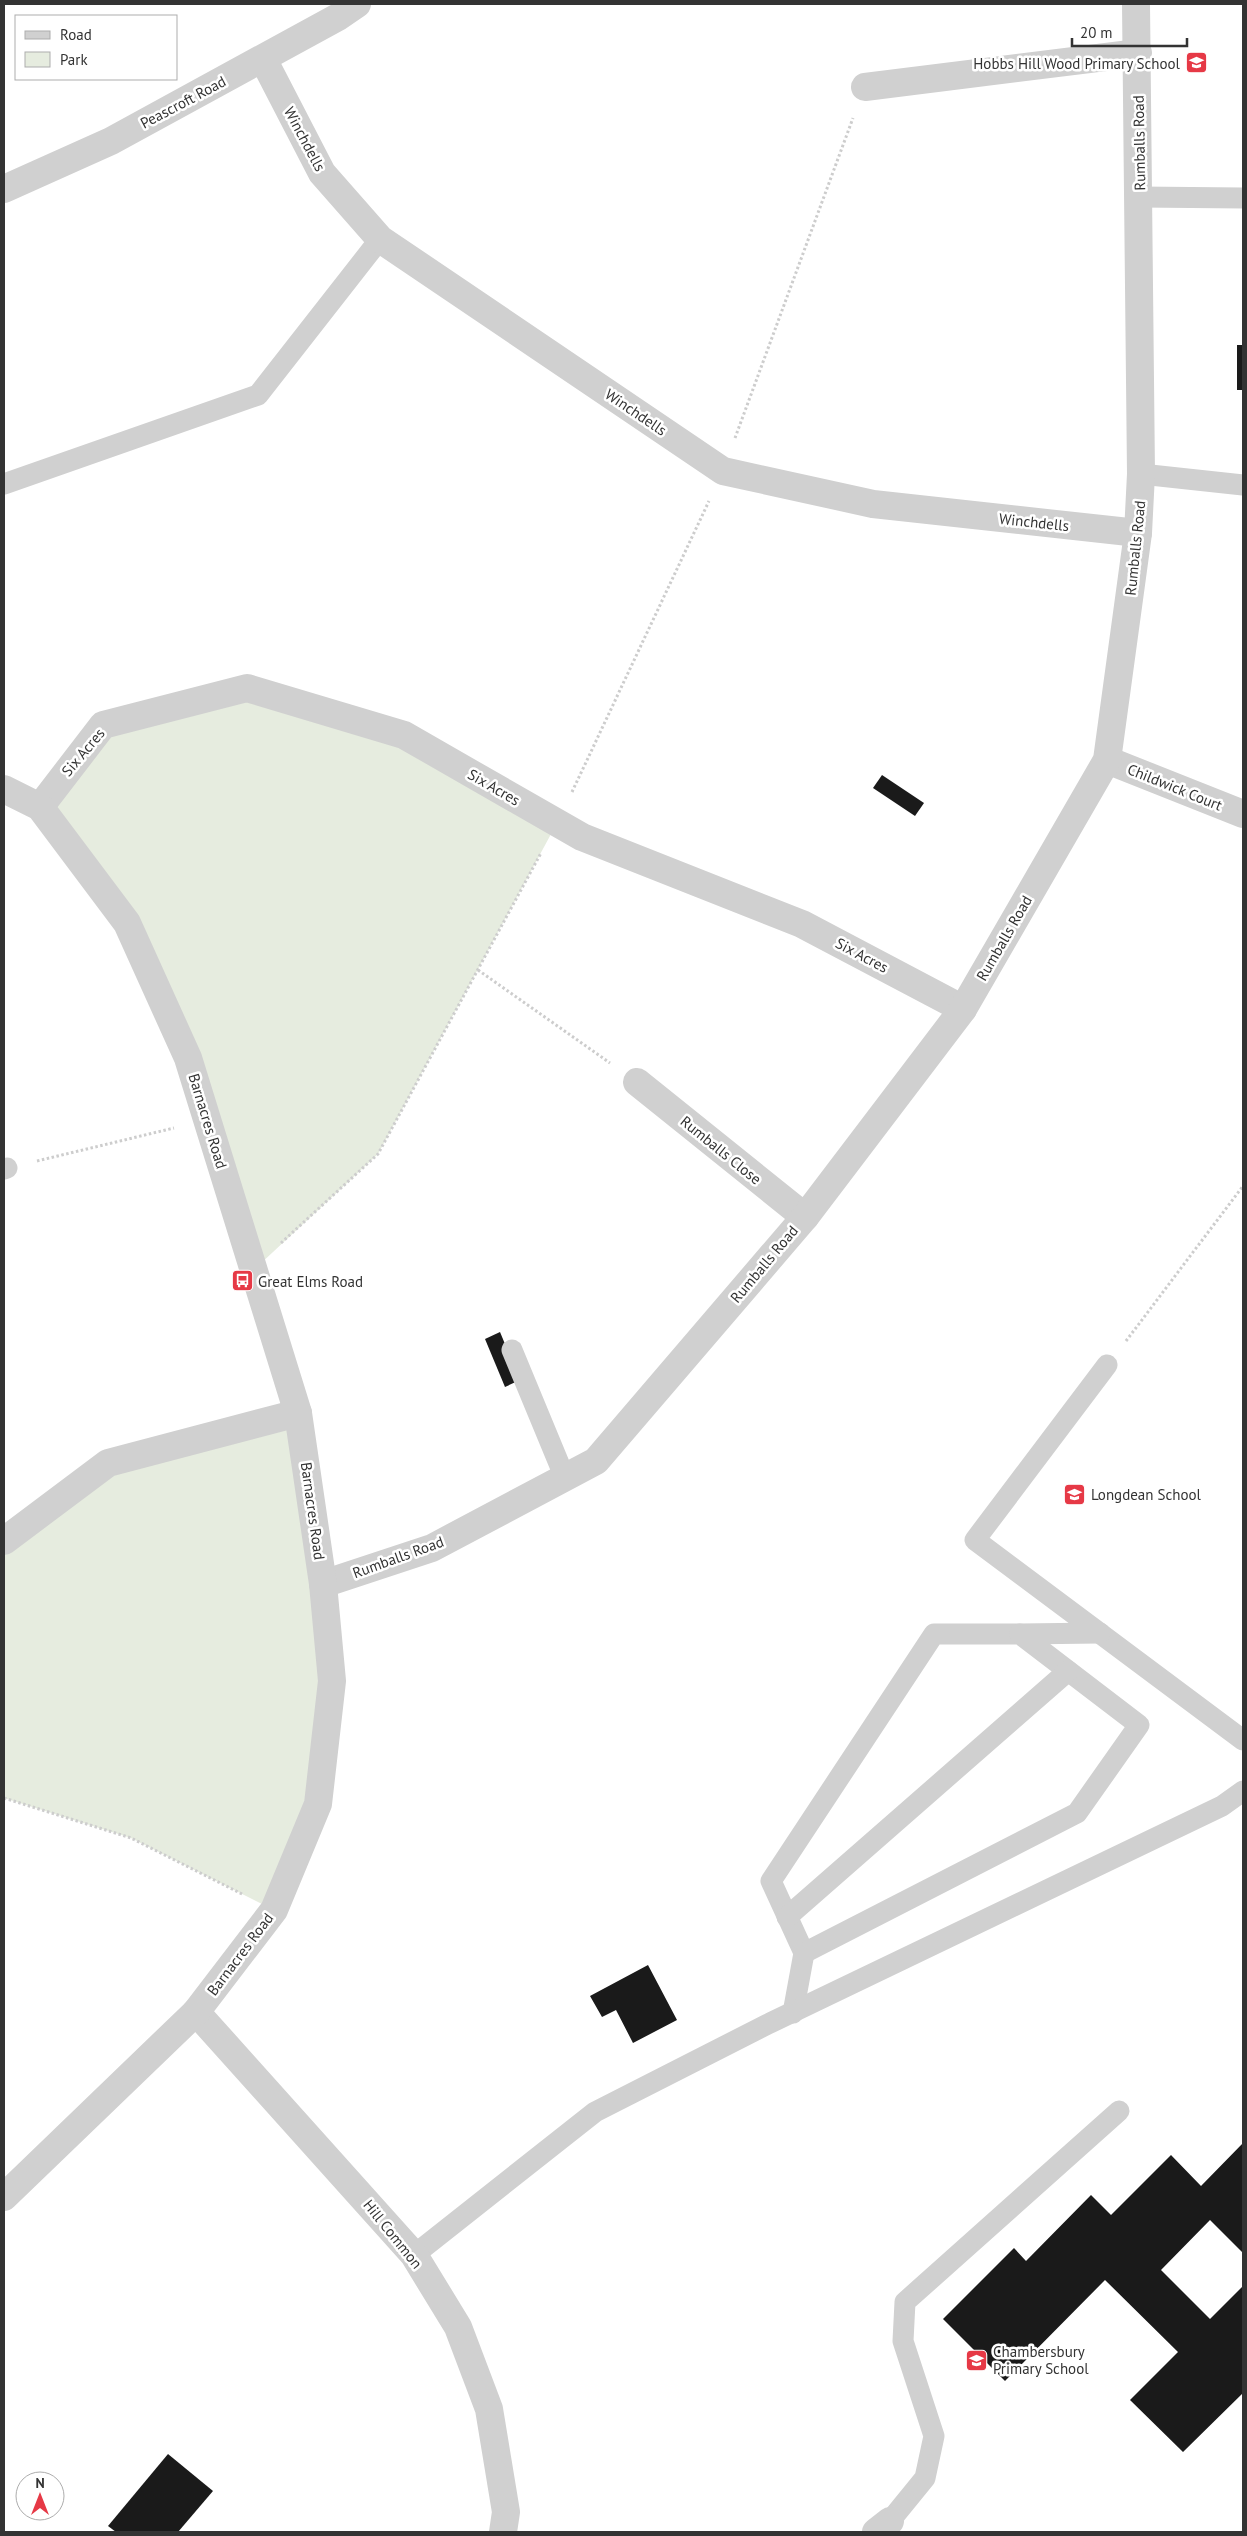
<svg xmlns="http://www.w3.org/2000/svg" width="1247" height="2536" font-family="'PT Sans',sans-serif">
<rect width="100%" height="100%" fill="#fff"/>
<g fill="#e6ecdf">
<polygon points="247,688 404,735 557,823 378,1154 242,1281 188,1058 127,923 40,807 103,725"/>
<polygon points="298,1413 332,1681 318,1804 274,1910 131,1838 4,1798 4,1541 108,1463"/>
</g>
<g fill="#1a1a1a">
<rect x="1237" y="345" width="6" height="45"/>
<polygon points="882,775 924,803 915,816 873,788"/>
<polygon points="500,1332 520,1380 505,1387 485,1339"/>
<polygon points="648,1965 677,2020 633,2043 616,2010 602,2017 590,1996"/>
<polygon points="1243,2143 1243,2253 1210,2220 1161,2270 1210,2319 1243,2286 1243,2393 1183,2452 1130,2400 1178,2352 1105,2280 1005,2381 943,2319 1014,2248 1026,2261 1091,2195 1111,2215 1171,2155 1201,2186"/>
<polygon points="168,2454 213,2491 178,2532 116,2532 108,2526"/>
</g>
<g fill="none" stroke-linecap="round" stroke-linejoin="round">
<g stroke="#cdcdcd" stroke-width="3" stroke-dasharray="2.5 2.5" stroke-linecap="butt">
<polyline points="735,438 853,118"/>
<polyline points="572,792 709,501"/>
<polyline points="478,970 610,1063"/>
<polyline points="37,1161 174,1128"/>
<polyline points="281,1243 378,1154 541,853"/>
<polyline points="1126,1341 1243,1186"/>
<polyline points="4,1798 131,1838 244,1895"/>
</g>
<g stroke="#d0d0d0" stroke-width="21">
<polyline points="1139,197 1243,198"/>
<polyline points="1141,474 1243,485"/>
<polyline points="4,484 258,395 380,239"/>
<polyline points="4,1169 7,1168"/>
<polyline points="512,1350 565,1478"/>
<polyline points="1107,1365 975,1540 1243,1740"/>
<polygon points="934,1634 1020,1634 1139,1725 1077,1813 804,1953 771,1881"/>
<polyline points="1020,1634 1100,1633"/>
<polyline points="787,1917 1068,1671"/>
<polyline points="793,2013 804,1953"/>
<polyline points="414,2255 595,2112 770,2023 1222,1806 1243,1791"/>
<polyline points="890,2521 925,2478 934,2436 903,2341 905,2302 1119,2111"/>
</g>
<g stroke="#d0d0d0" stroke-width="28">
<polyline points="263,59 322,173 380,239 723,471 873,504 1138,533"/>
<polyline points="865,87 1138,53"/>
<polyline points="1107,760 1243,814"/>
<polyline points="40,807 103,725 247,688 404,735 582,837 802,924 963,1009"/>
<polyline points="637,1082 805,1217"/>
<polyline points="4,1541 108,1463 298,1413"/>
<polyline points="323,1584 432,1548 596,1461 805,1217 963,1009 1107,760 1138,533 1141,474 1136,4"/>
<polyline points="196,2012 414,2255 458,2327 489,2409 506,2512 503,2532"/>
<polyline points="876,2532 890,2521"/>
</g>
<g stroke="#d0d0d0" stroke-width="28">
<polyline points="4,189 111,141 338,17 357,4"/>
<polyline points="4,789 40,807 127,923 188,1058 298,1413 323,1584 332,1681 318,1804 274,1910 196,2012 4,2197"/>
</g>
</g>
<defs>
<symbol id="school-square" viewBox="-11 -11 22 22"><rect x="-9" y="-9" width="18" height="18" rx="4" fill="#e63946" stroke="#fff"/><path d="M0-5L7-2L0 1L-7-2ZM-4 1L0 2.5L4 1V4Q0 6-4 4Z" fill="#fff"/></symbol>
<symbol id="bus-square" viewBox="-11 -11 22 22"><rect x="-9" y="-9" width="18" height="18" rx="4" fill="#e63946" stroke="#fff"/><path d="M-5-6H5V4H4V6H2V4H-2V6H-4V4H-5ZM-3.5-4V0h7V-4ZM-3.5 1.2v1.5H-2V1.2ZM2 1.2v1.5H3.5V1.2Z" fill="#fff"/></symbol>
</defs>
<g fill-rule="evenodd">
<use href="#school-square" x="1184" y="50" width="25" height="25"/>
<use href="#bus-square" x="230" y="1268" width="25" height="25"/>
<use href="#school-square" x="1062" y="1482" width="25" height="25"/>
<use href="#school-square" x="964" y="2348" width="25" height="25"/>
</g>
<g text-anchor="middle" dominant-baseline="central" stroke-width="5" stroke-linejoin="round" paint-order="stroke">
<g font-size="15" fill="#333" stroke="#fff" text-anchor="start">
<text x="1180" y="63" text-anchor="end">Hobbs Hill Wood Primary School</text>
<text x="258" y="1281">Great Elms Road</text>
<text x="1091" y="1494">Longdean School</text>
<text x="993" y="2351">Chambersbury<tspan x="993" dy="17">Primary School</tspan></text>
</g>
<g font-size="15" fill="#333" stroke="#fff">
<text transform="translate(183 102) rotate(-28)">Peascroft Road</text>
<text transform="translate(305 139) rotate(62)">Winchdells</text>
<text transform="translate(1139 143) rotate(-91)">Rumballs Road</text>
<text transform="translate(636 412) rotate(34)">Winchdells</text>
<text transform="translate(1034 522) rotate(6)">Winchdells</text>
<text transform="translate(1135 548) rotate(-84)">Rumballs Road</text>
<text transform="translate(83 752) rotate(-50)">Six Acres</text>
<text transform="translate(494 787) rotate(30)">Six Acres</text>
<text transform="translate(1175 787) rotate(22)">Childwick Court</text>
<text transform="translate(1004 938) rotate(-60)">Rumballs Road</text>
<text transform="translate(862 955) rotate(28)">Six Acres</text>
<text transform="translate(208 1121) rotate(73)">Barnacres Road</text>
<text transform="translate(721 1150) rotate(39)">Rumballs Close</text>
<text transform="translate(764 1264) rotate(-50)">Rumballs Road</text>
<text transform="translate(313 1511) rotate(82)">Barnacres Road</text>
<text transform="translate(398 1557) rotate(-20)">Rumballs Road</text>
<text transform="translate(240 1954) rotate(-53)">Barnacres Road</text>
<text transform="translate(393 2234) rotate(51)">Hill Common</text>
</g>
</g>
<rect width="1247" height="2536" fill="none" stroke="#333333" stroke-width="10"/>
<rect x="15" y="15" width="162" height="65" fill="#ffffff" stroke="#adadad"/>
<rect x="25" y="31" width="25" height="8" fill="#d0d0d0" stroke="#adadad"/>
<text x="60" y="40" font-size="15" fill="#333333">Road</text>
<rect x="25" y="52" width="25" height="15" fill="#e6ecdf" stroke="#adadad"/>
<text x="60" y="65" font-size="15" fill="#333333">Park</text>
<g transform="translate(40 2496)"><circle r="24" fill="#ffffff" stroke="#adadad"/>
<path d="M0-4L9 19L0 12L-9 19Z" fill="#e63946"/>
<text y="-8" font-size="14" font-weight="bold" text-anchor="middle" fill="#333333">N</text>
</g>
<path d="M1072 38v8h115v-8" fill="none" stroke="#333333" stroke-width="2.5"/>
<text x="1080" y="38" font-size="15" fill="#333333" stroke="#ffffff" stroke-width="4" paint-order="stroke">20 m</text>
</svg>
